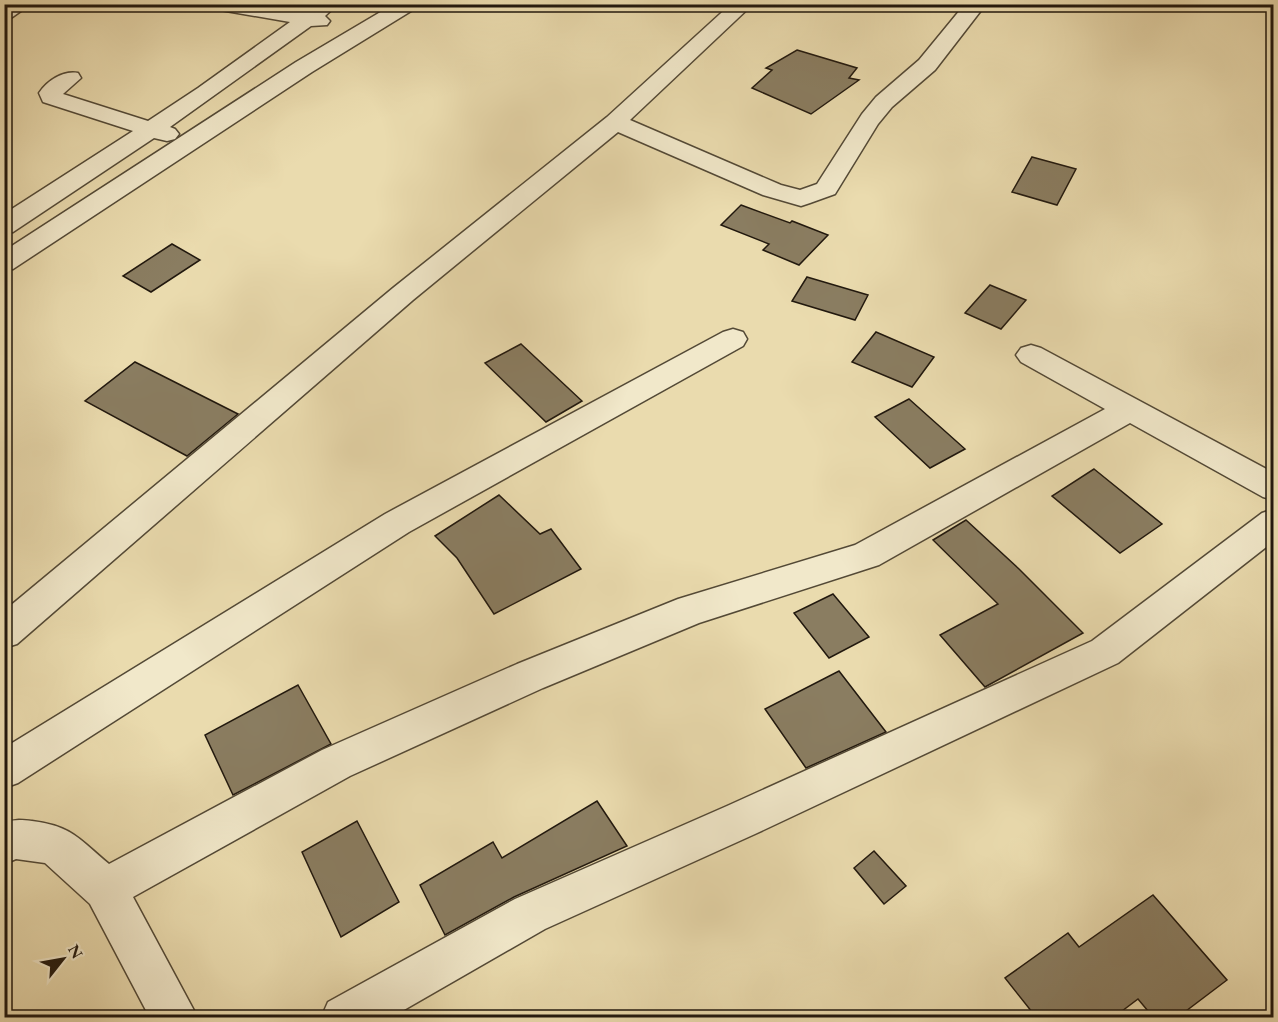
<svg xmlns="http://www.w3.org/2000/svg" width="1278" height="1022" font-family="'EB Garamond',serif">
<rect width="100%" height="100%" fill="#eadbae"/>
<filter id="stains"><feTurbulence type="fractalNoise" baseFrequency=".00333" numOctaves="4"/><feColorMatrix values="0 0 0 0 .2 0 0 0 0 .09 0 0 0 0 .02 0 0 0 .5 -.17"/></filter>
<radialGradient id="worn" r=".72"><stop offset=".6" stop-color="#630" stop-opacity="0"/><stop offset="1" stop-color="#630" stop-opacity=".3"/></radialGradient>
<g fill="#8a7d61" stroke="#21180e" stroke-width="1.5">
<polygon points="797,50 857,68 849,78 859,80 811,114 752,88 772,70 766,68"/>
<polygon points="1032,157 1076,169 1057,205 1012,192"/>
<polygon points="741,205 790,223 792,221 828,235 799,265 763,250 769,244 721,225"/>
<polygon points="172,244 200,260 151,292 123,276"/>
<polygon points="807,277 868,295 855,320 792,301"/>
<polygon points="990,285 1026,300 1001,329 965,313"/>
<polygon points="876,332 934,357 912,387 852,362"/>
<polygon points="521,344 582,401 546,422 485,363"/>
<polygon points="135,362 238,414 187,456 85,401"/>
<polygon points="909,399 965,449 930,468 875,417"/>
<polygon points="1094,469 1162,524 1120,553 1052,496"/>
<polygon points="499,495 540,534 551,529 581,569 494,614 457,558 435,536"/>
<polygon points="966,520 1019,569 1083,633 985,687 940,635 998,604 933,540"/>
<polygon points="833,594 869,637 829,658 794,613"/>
<polygon points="839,671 886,732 806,768 765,709"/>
<polygon points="298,685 331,744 233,795 205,735"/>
<polygon points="597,801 627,846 514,897 445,935 420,885 493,842 502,858"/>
<polygon points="357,821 399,902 341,937 302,852"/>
<polygon points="874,851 906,886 884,904 854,868"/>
<polygon points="1153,895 1227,980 1178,1017 1153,1017 1138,999 1114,1017 1036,1017 1005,978 1068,933 1079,947"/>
</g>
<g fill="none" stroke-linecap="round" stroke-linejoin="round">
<defs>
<g id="street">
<polygon points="31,4 11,18 4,20 4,5"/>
<path d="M210 4H259L304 12 314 4H338L325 16 330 21 327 25 311 26 170 127 175 129 179 134 175 139 167 141 154 138 13 232 4 234V214L133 131 43 102 39 93C47 81 63 70 78 73L81 78 63 94 148 121 198 88 290 22 220 10 213 8Z"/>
<polygon points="394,4 419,4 416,8 312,72 13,269 4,271 4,251 296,62"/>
<polygon points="731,4 753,4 630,120 781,185 800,190 817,184 862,114 876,97 919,60 965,4 986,4 935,70 892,107 878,124 835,194 810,203 801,206 763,195 618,132 413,300 17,644 4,648 4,611 393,288 607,117"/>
<polygon points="733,329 743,332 747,339 743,346 409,532 18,783 4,788 4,748 385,514 723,332"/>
<path d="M1031 345 1041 348 1274 473V500L1263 497 1130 423 879 565 699 623 543 688 350 776 133 897 198 1018H150L90 904 45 863 16 859 4 864V823C15 819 21 820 32 821 72 826 79 839 109 864L322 750 517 664 678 599 855 545 1105 409 1021 362 1016 355 1021 348Z"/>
<polygon points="1274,509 1274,541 1118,663 755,834 545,929 390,1018 321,1018 328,1002 515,899 727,806 1092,641 1262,513"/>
</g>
</defs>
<use href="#street" stroke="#534936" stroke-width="3"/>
<use href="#street" fill="#f1e8ca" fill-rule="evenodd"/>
</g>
<rect width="1278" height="1022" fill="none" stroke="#eadbae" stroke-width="24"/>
<rect x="6" y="6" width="1266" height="1010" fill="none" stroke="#21180e" stroke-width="3"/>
<rect x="12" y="12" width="1254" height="998" fill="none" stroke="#21180e" stroke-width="1.5"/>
<g transform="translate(63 959) rotate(59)" stroke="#f1e8ca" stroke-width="4.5" paint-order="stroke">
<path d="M0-4.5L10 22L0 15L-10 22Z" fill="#21180e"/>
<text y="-9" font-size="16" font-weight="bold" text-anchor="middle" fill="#21180e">N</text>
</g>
<rect width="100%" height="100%" filter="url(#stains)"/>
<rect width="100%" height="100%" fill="url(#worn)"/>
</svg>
